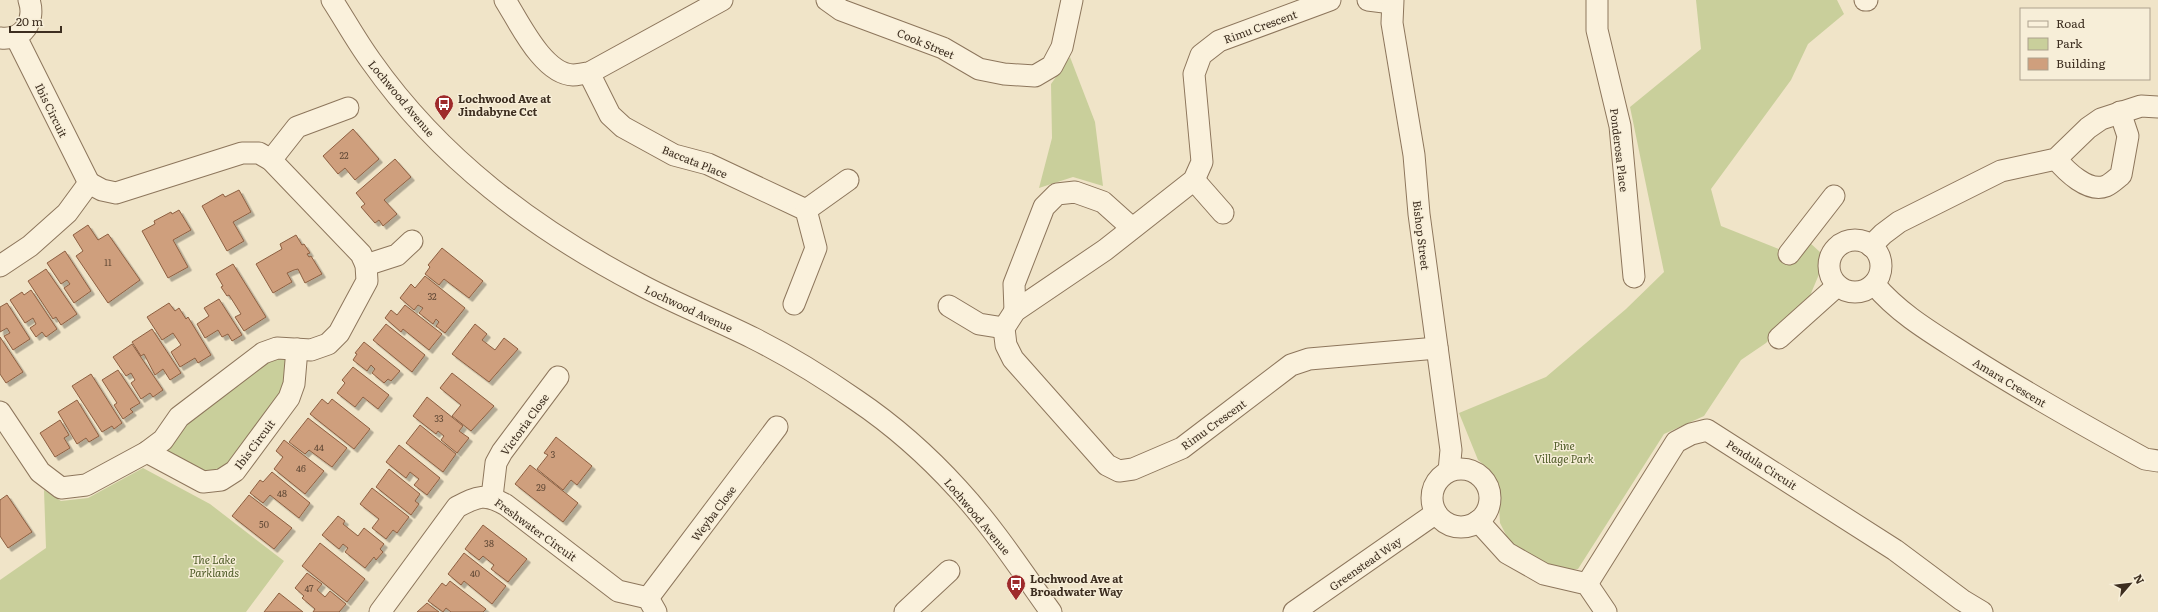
<svg xmlns="http://www.w3.org/2000/svg" width="2158" height="612" font-family="Literata,serif">
<defs>
<filter id="shadow"><feDropShadow dx="3.5" dy="3.5" stdDeviation="0" flood-color="#0004"/></filter>
</defs>
<rect width="100%" height="100%" fill="#f0e4c8"/>
<g fill="#c9cf9b">
<polygon points="1696,0 1837,0 1844,14 1808,44 1791,80 1711,189 1721,226 1781,250 1809,242 1821,253 1820,272 1809,298 1766,343 1741,360 1704,416 1664,434 1578,569 1559,570 1537,562 1510,543 1500,523 1499,506 1490,470 1478,460 1459,413 1546,377 1626,309 1664,272 1630,107 1701,49"/>
<polygon points="1070,57 1095,122 1103,186 1073,177 1039,188 1052,138 1051,84"/>
<polygon points="297,349 294,384 221,480 147,452 263,353"/>
<polygon points="143,468 210,504 284,561 246,612 0,612 0,580 46,548 44,490 61,501 88,498"/>
</g>
<g fill="#cf9f7d" stroke="#8d5f41" filter="url(#shadow)">
<polygon points="353,129 379,159 355,180 345,168 338,174 323,156"/>
<polygon points="395,159 411,177 384,200 397,214 383,226 379,220 375,223 361,207 365,204 356,193"/>
<polygon points="239,190 251,212 233,222 244,241 227,251 202,206 223,194 225,197"/>
<polygon points="179,210 191,230 173,240 188,267 168,278 142,231 155,224 154,221 171,212 172,214"/>
<polygon points="88,225 98,240 108,234 140,280 108,303 76,256 83,251 73,235"/>
<polygon points="296,235 302,245 304,244 310,253 307,254 309,257 311,256 322,274 305,283 298,269 294,270 287,273 292,282 273,293 256,264 282,249 280,244"/>
<polygon points="442,248 483,281 469,298 444,279 439,285 425,274 430,267 428,265"/>
<polygon points="65,251 91,291 74,303 64,288 70,284 67,280 61,284 47,263"/>
<polygon points="233,264 266,317 244,331 235,317 241,314 229,295 227,296 221,287 223,286 216,274"/>
<polygon points="46,269 77,314 61,325 56,317 53,319 28,281"/>
<polygon points="425,276 465,308 445,333 436,326 439,322 436,319 433,324 419,313 423,308 418,305 414,310 400,298 411,284 415,288"/>
<polygon points="31,290 57,329 46,337 42,332 36,337 30,328 36,324 33,318 25,323 10,300 22,292 24,295"/>
<polygon points="219,299 242,335 232,341 228,334 222,337 218,330 205,338 197,324 209,316 204,308"/>
<polygon points="7,303 30,339 13,350 4,336 10,333 7,328 0,332 0,307"/>
<polygon points="169,303 175,311 179,308 186,319 188,317 208,350 211,355 198,363 195,358 180,367 171,352 181,345 173,333 162,340 147,317"/>
<polygon points="405,305 442,334 429,350 403,329 401,332 385,318 391,310 397,315"/>
<polygon points="386,324 425,355 412,372 373,340"/>
<polygon points="475,324 487,334 482,340 495,350 504,338 518,349 489,382 452,354"/>
<polygon points="152,329 181,373 170,380 163,369 155,375 144,354 141,356 132,342"/>
<polygon points="0,337 23,372 6,383 0,374"/>
<polygon points="364,342 400,371 391,381 388,379 384,383 372,373 375,369 371,365 367,371 353,360 357,354 355,353"/>
<polygon points="132,344 163,390 153,397 150,393 141,399 131,383 135,380 131,373 126,376 113,357"/>
<polygon points="353,367 389,395 378,409 363,397 355,407 337,393 345,383 342,380"/>
<polygon points="118,370 140,403 130,409 133,412 123,419 114,405 117,403 102,380"/>
<polygon points="452,373 494,406 471,431 452,416 461,405 440,388"/>
<polygon points="91,374 122,423 114,429 112,426 102,432 72,386"/>
<polygon points="427,397 463,426 459,431 469,438 457,453 441,440 444,436 438,431 436,434 413,416"/>
<polygon points="322,399 328,404 332,399 370,429 354,449 310,414"/>
<polygon points="77,400 99,436 89,442 86,438 77,444 58,412"/>
<polygon points="308,418 347,448 332,467 309,450 305,454 289,442"/>
<polygon points="60,420 69,435 64,438 70,448 55,457 40,433"/>
<polygon points="420,425 456,454 443,472 406,443"/>
<polygon points="556,437 592,466 577,485 571,480 563,490 537,469 548,455 544,453"/>
<polygon points="284,440 324,471 305,494 274,469 283,457 276,451"/>
<polygon points="399,445 440,478 427,495 414,485 419,479 410,472 406,478 386,462"/>
<polygon points="530,465 578,503 563,522 515,484"/>
<polygon points="389,469 420,494 415,501 419,504 411,515 376,487"/>
<polygon points="272,472 310,503 299,518 270,495 263,503 250,493 260,480 263,482"/>
<polygon points="372,488 409,517 397,533 393,530 386,539 372,528 379,519 360,504"/>
<polygon points="7,495 32,532 8,548 0,536 0,500"/>
<polygon points="249,495 292,528 274,549 232,516"/>
<polygon points="338,516 345,521 343,524 358,536 364,528 384,544 380,549 383,552 376,560 374,557 365,568 345,552 348,548 343,544 339,549 322,535"/>
<polygon points="483,525 527,559 508,582 491,569 494,565 483,556 479,560 465,549"/>
<polygon points="320,543 365,579 347,602 302,566"/>
<polygon points="464,553 506,586 492,604 464,581 461,585 448,574"/>
<polygon points="307,573 322,584 317,590 325,597 330,591 346,604 339,612 313,612 315,609 302,598 304,596 295,588"/>
<polygon points="450,581 486,609 483,612 451,612 446,608 443,612 428,601 442,583 446,586"/>
<polygon points="279,593 303,612 264,612"/>
<polygon points="427,603 439,612 417,612"/>
</g>
<g fill="none" stroke-linecap="round" stroke-linejoin="round">
<defs>
<g id="minor">
<path d="M332 0C345 20 357 42 371 61 440 159 534 229 639 284 676 304 715 319 753 338 789 356 823 377 856 400 893 425 928 456 958 489 993 527 1021 570 1051 612"/>
<path d="M505 0C519 22 543 74 573 75 578 75 584 73 589 73L722 0"/>
<polyline points="827,0 841,10 943,48 979,69 1004,74 1035,76 1052,66 1062,47 1072,0"/>
<polyline points="1330,0 1219,41 1201,55 1194,74 1202,162 1194,180 1105,250 1015,311 1004,328 1006,345 1013,359 1107,465 1119,471 1133,469 1182,448 1291,365 1309,359 1437,348"/>
<polyline points="1368,0 1392,3"/>
<polyline points="1393,0 1392,23 1414,155 1419,214 1451,450 1449,471"/>
<polyline points="1597,0 1597,30 1620,126 1634,277"/>
<polyline points="1865,0 1867,0"/>
<polyline points="16,37 89,183"/>
<path d="M0 38C23 41 36 21 29 0"/>
<polyline points="589,73 610,115 623,127 674,155 708,164 806,210 816,248 794,304"/>
<path d="M2056 159C2066 171 2088 193 2106 186 2111 184 2117 178 2121 175L2128 136 2120 112"/>
<polyline points="271,160 297,127 348,108"/>
<polyline points="1194,180 1223,213"/>
<polyline points="806,210 848,180"/>
<circle cx="1855" cy="266" r="26"/>
<polyline points="1871,246 1883,234 1899,222 2001,171 2056,159 2088,128 2101,119 2141,106 2158,107"/>
<polyline points="1789,254 1834,196"/>
<polyline points="366,265 397,255 412,241"/>
<polyline points="0,266 30,246 67,213 89,183 102,190 116,193 242,153 259,153 271,160 361,254 366,265 367,281 339,333 328,344 311,350 277,348 263,353 179,417 163,440 147,452 86,485 61,488 40,472 0,412"/>
<path d="M1874 284C1900 315 1934 334 1968 356 2026 393 2085 426 2145 459L2158 461"/>
<polyline points="949,306 979,324 1004,328"/>
<polyline points="1015,311 1014,284 1044,207 1057,194 1075,192 1103,202 1132,228"/>
<polyline points="1779,338 1837,286"/>
<polyline points="147,452 203,482 221,480 235,471 289,398 294,384 297,349"/>
<circle cx="1461" cy="498" r="29"/>
<polyline points="492,497 496,463 502,452 558,377"/>
<polyline points="1478,521 1507,553 1544,574 1587,584 1606,612"/>
<polyline points="1587,584 1676,442 1691,434 1707,430 1895,550 1962,600 1982,612"/>
<polyline points="648,598 777,427"/>
<path d="M380 612 457 507C478 496 485 493 506 505L618 591 648 598 656 612"/>
<polyline points="905,612 949,571"/>
<polyline points="1294,612 1436,513"/>
</g>
</defs>
<use href="#minor" stroke="#8d765c" stroke-width="23"/>
<use href="#minor" stroke="#faf1dc" stroke-width="21"/>
</g>
<defs>
<symbol id="bus-pin" viewBox="-11 -11 22 30"><path d="M0 17L-7.5 6A9.5 9.5 0 1 1 7.5 6Z" fill="#9e2a2b" stroke="#f7eed8"/><path d="M-5-6H5V4H4V6H2V4H-2V6H-4V4H-5ZM-3.5-4V0h7V-4ZM-3.5 1.2v1.5H-2V1.2ZM2 1.2v1.5H3.5V1.2Z" fill="#fff"/></symbol>
</defs>
<g fill-rule="evenodd">
<use href="#bus-pin" x="433" y="93" width="22" height="30"/>
<use href="#bus-pin" x="1005" y="573" width="22" height="30"/>
</g>
<g text-anchor="middle" dominant-baseline="central" stroke-width="3" stroke-linejoin="round" paint-order="stroke">
<g font-size="9" fill="#624a37">
<text x="344" y="155">22</text>
<text x="108" y="262">11</text>
<text x="432" y="296">32</text>
<text x="439" y="418">33</text>
<text x="319" y="447">44</text>
<text x="553" y="454">3</text>
<text x="301" y="468">46</text>
<text x="541" y="487">29</text>
<text x="282" y="493">48</text>
<text x="264" y="524">50</text>
<text x="489" y="543">38</text>
<text x="475" y="573">40</text>
<text x="309" y="588">47</text>
</g>
<g font-size="11" fill="#3d2e20" stroke="#f7eed8">
<text transform="translate(1260 26) rotate(-20)">Rimu Crescent</text>
<text transform="translate(926 43) rotate(23)">Cook Street</text>
<text transform="translate(402 98) rotate(50)">Lochwood Avenue</text>
<text transform="translate(52 110) rotate(64)">Ibis Circuit</text>
<text transform="translate(1620 150) rotate(83)">Ponderosa Place</text>
<text transform="translate(695 161) rotate(22)">Baccata Place</text>
<text transform="translate(1422 235) rotate(83)">Bishop Street</text>
<text transform="translate(689 308) rotate(25)">Lochwood Avenue</text>
<text transform="translate(2010 382) rotate(31)">Amara Crescent</text>
<text transform="translate(524 424) rotate(-54)">Victoria Close</text>
<text transform="translate(1213 424) rotate(-36)">Rimu Crescent</text>
<text transform="translate(254 444) rotate(-53)">Ibis Circuit</text>
<text transform="translate(1762 464) rotate(33)">Pendula Circuit</text>
<text transform="translate(713 513) rotate(-53)">Weyba Close</text>
<text transform="translate(978 516) rotate(50)">Lochwood Avenue</text>
<text transform="translate(536 529) rotate(36)">Freshwater Circuit</text>
<text transform="translate(1365 563) rotate(-35)">Greenstead Way</text>
</g>
<g font-size="11" font-weight="bold" fill="#3d2e20" stroke="#f7eed8" text-anchor="start">
<text x="458" y="98">Lochwood Ave at<tspan x="458" dy="13">Jindabyne Cct</tspan></text>
<text x="1030" y="578">Lochwood Ave at<tspan x="1030" dy="13">Broadwater Way</tspan></text>
</g>
<g font-size="11" font-style="italic" fill="#4d5a26" stroke="#f7eed8">
<text x="1564" y="445">Pine<tspan x="1564" dy="13">Village Park</tspan></text>
<text x="214" y="559">The Lake<tspan x="214" dy="13">Parklands</tspan></text>
</g>
</g>
<rect x="2020" y="8" width="130" height="72" fill="#f7eed8" stroke="#ada18e"/>
<rect x="2028" y="21" width="20" height="6" fill="#faf1dc" stroke="#ada18e"/>
<text x="2056" y="28" font-size="12" fill="#3d2e20">Road</text>
<rect x="2028" y="38" width="20" height="12" fill="#c9cf9b" stroke="#ada18e"/>
<text x="2056" y="48" font-size="12" fill="#3d2e20">Park</text>
<rect x="2028" y="58" width="20" height="12" fill="#cf9f7d" stroke="#ada18e"/>
<text x="2056" y="68" font-size="12" fill="#3d2e20">Building</text>
<g transform="translate(2130 584) rotate(62)" stroke="#f7eed8" stroke-width="3" paint-order="stroke">
<path d="M0-3L7 15L0 10L-7 15Z" fill="#3d2e20"/>
<text y="-6" font-size="11" font-weight="bold" text-anchor="middle" fill="#3d2e20">N</text>
</g>
<path d="M10 26v6h51v-6" fill="none" stroke="#3d2e20" stroke-width="2"/>
<text x="16" y="26" font-size="12" fill="#3d2e20" stroke="#f7eed8" stroke-width="3" paint-order="stroke">20 m</text>
</svg>
